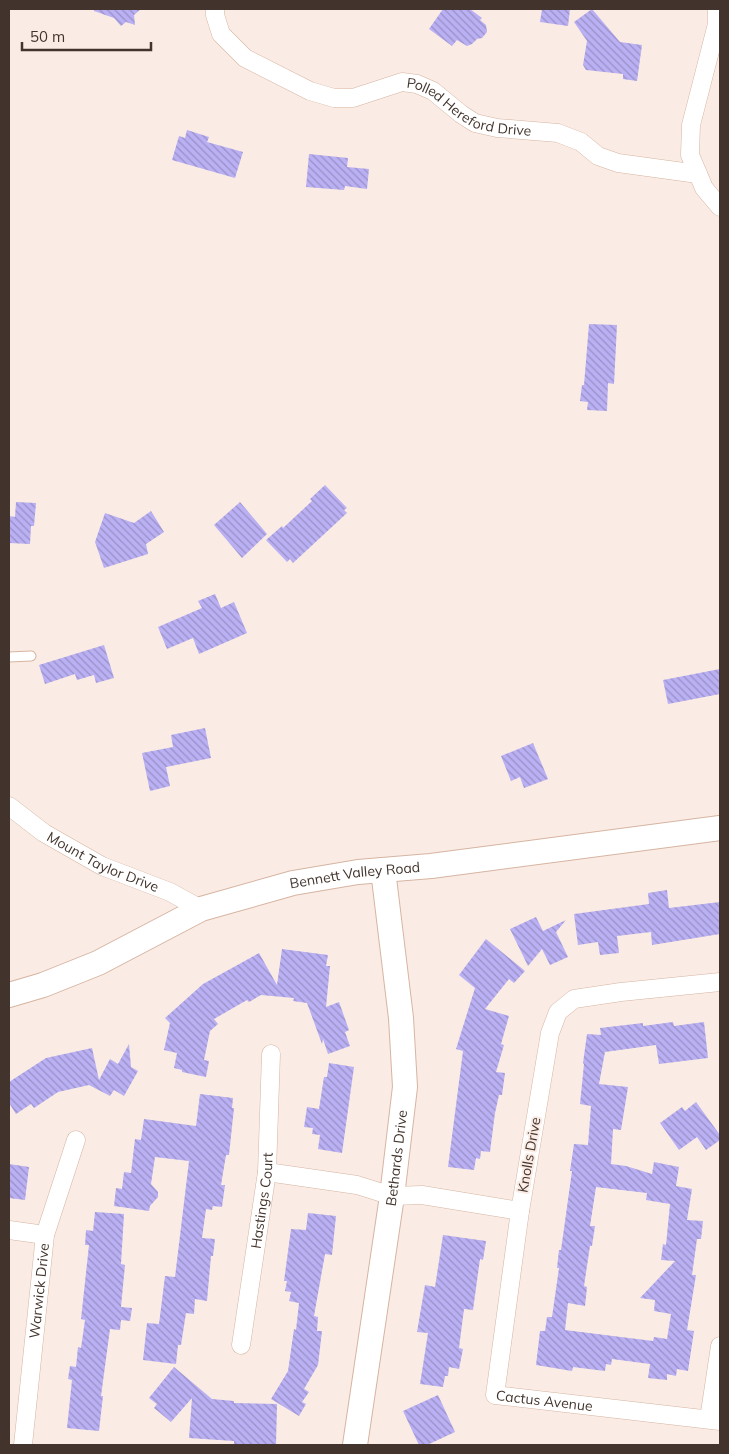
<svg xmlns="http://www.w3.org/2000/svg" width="729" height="1454" font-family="Mulish,sans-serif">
<defs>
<pattern id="building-back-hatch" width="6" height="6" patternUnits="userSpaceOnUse" patternTransform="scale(1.25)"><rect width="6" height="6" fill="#bab0f4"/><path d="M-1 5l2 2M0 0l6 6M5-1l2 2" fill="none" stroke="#9990c6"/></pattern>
</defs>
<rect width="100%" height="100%" fill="#faece4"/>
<g fill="url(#building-back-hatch)" fill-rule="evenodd">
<polygon points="94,9 141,9 134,15 135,25 126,22 121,26 114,18 94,11"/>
<polygon points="443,9 470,9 482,18 480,20 486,25 487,32 482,38 477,39 472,44 467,46 457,40 452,46 429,29"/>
<polygon points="542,9 570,9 568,26 540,22"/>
<polygon points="592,9 620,42 642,45 637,81 623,79 623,74 586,70 583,65 587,41 574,22"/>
<polygon points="187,130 209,137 207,142 243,152 235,178 172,160 179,136 185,138"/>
<polygon points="309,154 348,158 347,167 369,169 367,189 345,186 344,190 306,187"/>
<polygon points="589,324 617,325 614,384 608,383 607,411 587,410 588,402 580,401 582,385 584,385"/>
<polygon points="325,485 347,508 344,510 347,513 293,563 290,559 287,562 266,540 282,526 283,528 312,501 310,499"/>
<polygon points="16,502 36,503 34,526 31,526 30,544 9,543 9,516 15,517"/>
<polygon points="240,502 267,534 242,558 214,525"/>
<polygon points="151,511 164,532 146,544 148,554 104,568 95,542 105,513 134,523"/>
<polygon points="215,594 221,608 234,602 247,633 199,654 193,638 167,649 158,627 202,608 198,601"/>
<polygon points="104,645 114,678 96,683 94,675 77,680 75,674 45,684 39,665"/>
<polygon points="720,669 720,694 668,704 663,680"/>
<polygon points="205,728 211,758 166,767 170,786 150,791 142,753 173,747 171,735"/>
<polygon points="533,743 548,779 524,788 520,777 511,781 501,756"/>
<polygon points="667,890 669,908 720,902 720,934 652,945 651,932 617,936 619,953 600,955 598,942 578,945 574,914 649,904 648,893"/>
<polygon points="536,917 543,931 566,920 556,932 568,957 550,965 542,949 528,966 510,929"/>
<polygon points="486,939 525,971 514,983 509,979 485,1009 509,1016 501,1044 504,1045 496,1072 505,1073 502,1095 499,1095 495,1113 490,1152 481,1151 480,1159 476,1158 474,1170 448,1167 463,1051 456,1049 475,988 459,975"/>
<polygon points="282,949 328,955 326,966 330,966 326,1007 339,1002 349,1030 345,1032 350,1046 328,1054 323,1039 322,1044 307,1003 293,1001 294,998 261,995 249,1002 247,1000 214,1019 218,1024 210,1031 204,1060 209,1061 206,1077 182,1072 182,1070 174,1068 177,1053 164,1050 170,1023 165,1018 203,984 259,953 277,985"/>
<path d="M673 1022 674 1026 704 1022 708 1058 659 1064 656 1045 605 1052 599 1084 628 1087 621 1130 613 1129 611 1164 626 1166 652 1174 654 1162 679 1167 676 1186 692 1189 687 1220 703 1221 701 1239H697L692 1275H696L687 1330 694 1331 688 1371 677 1369 676 1376 667 1374V1380L648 1378 650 1364 612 1359 611 1365 606 1364 605 1371 573 1367 572 1371 536 1365 540 1331H545L547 1317H552L559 1268H557L559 1250H561L572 1171H570L574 1144 588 1145 591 1106 580 1104 584 1064 583 1063 587 1034 601 1035 600 1028 643 1023V1026ZM596 1187 647 1193 646 1200 670 1204 666 1245 663 1244 661 1260 675 1261 640 1298 655 1300 654 1311 671 1314 667 1339 654 1337 653 1341 565 1330 568 1303 585 1306 587 1287 584 1286 590 1246H592L595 1226H590Z"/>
<polygon points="129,1044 131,1067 138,1071 124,1096 114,1090 110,1096 89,1085 58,1092 34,1108 31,1104 16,1114 9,1103 9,1082 46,1058 92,1048 99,1080 110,1059 118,1064"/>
<polygon points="329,1063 354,1067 342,1153 318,1149 320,1135 312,1134 313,1128 304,1127 307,1107 319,1109 324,1077 327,1077"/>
<polygon points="200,1094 233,1098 232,1108 234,1108 229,1155 226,1155 221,1185 225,1185 222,1207 213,1206 212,1210 206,1209 202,1238 215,1239 213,1256 211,1256 207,1301 195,1299 194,1314 186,1313 181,1345 178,1345 176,1364 143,1360 147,1323 159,1324 165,1276 175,1277 189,1161 155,1157 151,1184 158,1192 158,1197 150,1206 149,1211 114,1206 116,1188 122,1189 124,1172 131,1173 135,1139 141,1140 144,1119 196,1126"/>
<polygon points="696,1102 720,1135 720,1140 706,1150 697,1137 679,1150 660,1123 682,1107 685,1111"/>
<polygon points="9,1164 29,1167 25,1200 9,1198"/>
<polygon points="95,1212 124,1214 121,1264 125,1265 121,1307 132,1308 130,1321 121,1320 120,1330 110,1329 101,1396 103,1396 99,1431 67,1428 72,1380 68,1379 70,1366 76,1367 78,1347 81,1348 85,1320 81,1319 89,1245 85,1245 86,1230 93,1231"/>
<polygon points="308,1213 336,1216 332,1255 325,1254 314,1316 318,1317 317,1331 322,1331 318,1365 304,1389 309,1392 302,1402 306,1404 299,1416 271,1399 288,1371 294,1329 296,1330 299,1303 289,1301 291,1292 285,1291 287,1281 284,1281 291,1229 306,1230"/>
<polygon points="443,1235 486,1241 483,1260 480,1259 473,1310 464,1309 459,1348 463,1349 459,1369 449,1367 448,1376 445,1376 443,1387 420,1384 428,1333 417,1332 425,1285 435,1287"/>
<polygon points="174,1367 212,1399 234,1401 234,1403 277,1404 276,1445 234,1445 234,1441 189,1438 192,1398 171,1422 154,1408 157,1404 149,1398"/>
<polygon points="438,1395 455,1432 427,1445 419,1445 403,1411"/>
</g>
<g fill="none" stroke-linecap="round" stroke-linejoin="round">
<defs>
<polyline id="lane" points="9,657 31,656"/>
<g id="street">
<path id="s1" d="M215 9V15L221 34 245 58 310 91 334 98H353L402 82 417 84 433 91 461 114 475 123 497 128 558 133 581 142 598 156 618 163 698 174"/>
<polyline points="717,9 717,24 691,125 690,155 704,188 720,207"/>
<path id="s2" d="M9 806 44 833 102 866 170 892 201 909"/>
<path id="s3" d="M720 982 621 992 574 999 558 1012 550 1033 520 1211 495 1395 720 1421"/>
<polyline points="267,1172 357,1185 392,1196 422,1195 520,1211"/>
<polyline points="9,1230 45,1235"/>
<path id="s4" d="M241 1345 267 1172 271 1054"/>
<polyline points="709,1419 720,1346"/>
<path id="s5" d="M23 1445 45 1235 76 1140"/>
</g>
<g id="secondary">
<path id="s6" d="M9 995 43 985 98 963 201 909 293 883 358 872 431 866 720 828"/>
<path id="s7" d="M355 1445 392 1196 405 1087 401 1018 383 870"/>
</g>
</defs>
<use href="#lane" stroke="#d6b4a2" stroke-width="11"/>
<use href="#street" stroke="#d6b4a2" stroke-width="19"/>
<use href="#secondary" stroke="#d6b4a2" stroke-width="26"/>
<use href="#lane" stroke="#fff" stroke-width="9"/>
<use href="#street" stroke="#fff" stroke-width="18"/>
<use href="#secondary" stroke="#fff" stroke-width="24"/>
</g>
<g text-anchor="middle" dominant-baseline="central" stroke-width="4" stroke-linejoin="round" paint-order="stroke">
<g font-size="14" fill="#42342d" stroke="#faece4">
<text stroke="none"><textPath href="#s1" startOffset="302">Polled Hereford Drive</textPath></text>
<text stroke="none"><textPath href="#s2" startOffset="110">Mount Taylor Drive</textPath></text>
<text stroke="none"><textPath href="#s6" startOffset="369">Bennett Valley Road</textPath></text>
<text transform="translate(529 1155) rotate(-80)">Knolls Drive</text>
<text stroke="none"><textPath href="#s7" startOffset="290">Bethards Drive</textPath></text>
<text stroke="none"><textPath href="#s4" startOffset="146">Hastings Court</textPath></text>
<text stroke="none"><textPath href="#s5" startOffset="155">Warwick Drive</textPath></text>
<text stroke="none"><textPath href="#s3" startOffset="606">Cactus Avenue</textPath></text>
</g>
</g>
<rect width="729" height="1454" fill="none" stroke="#42342d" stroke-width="20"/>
<path d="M22 42v8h129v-8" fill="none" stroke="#42342d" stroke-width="2.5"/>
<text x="30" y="42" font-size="15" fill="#42342d" stroke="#faece4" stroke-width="4" paint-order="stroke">50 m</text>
</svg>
